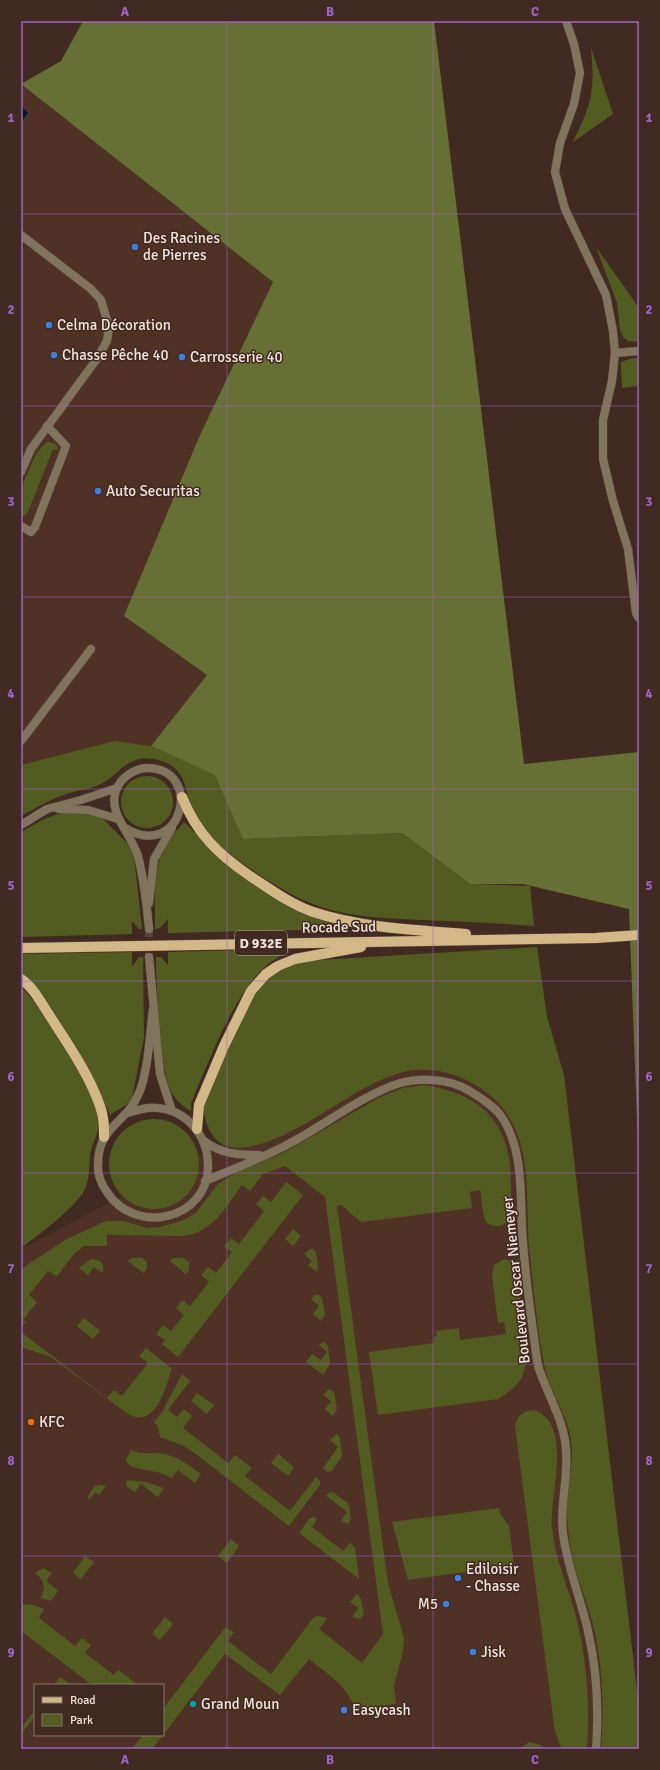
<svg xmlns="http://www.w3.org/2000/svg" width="660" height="1770" font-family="Signika,sans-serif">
<rect width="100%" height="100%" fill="#412a21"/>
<g fill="#4f3126" fill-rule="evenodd">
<polygon points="21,84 273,282 200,435 124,616 207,675 151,746 114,741 21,765"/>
<path d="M395 1054 530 1092 616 1749H21V1249ZM35 1685H163V1735H35Z"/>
</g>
<g fill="#535c20">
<path d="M591 48 613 114 573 142C592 103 595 91 591 48Z"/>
<polygon points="596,247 639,308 639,342 628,341 623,337 620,330 617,303"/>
<polygon points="633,358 639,358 639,386 622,388 621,362"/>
<path d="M46 442C53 442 57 444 59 450L53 449 30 507 26 515 21 517V488L36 454Z"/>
<path d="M114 741 151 746 216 775 243 839 402 833 470 884 530 886 534 926C497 923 460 922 423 920 378 918 334 917 293 895 264 879 219 850 199 824 181 800 195 767 154 759 124 754 119 778 96 786 87 790 76 790 67 794 50 799 36 808 21 816V765Z"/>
<circle cx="147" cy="802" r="26"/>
<polygon points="61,813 90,813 101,817 128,844 134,856 142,929 139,929 132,921 132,934 21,937 21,832 44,819"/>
<path d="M184 822 218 855 242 873 342 924 344 929 168 933V919L160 928 155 929C155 906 153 866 165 846 170 837 178 830 184 822Z"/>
<path d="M537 947 547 1017 564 1075 639 1707V1749H601C604 1710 603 1671 595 1633 589 1605 576 1578 571 1550 568 1533 566 1516 567 1499 569 1480 574 1458 571 1439 567 1415 552 1395 546 1372 537 1335 535 1295 530 1257 524 1208 536 1145 500 1105 478 1080 437 1063 403 1072 351 1086 302 1137 248 1147 218 1152 206 1133 203 1106 218 1071 241 1000 270 976 284 965 301 962 319 960Z"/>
<path d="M286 949 289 951 288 953C244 966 213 1052 196 1091L191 1103V1111C181 1105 173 1098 169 1087 164 1075 164 1062 162 1050 159 1019 156 988 156 957H161L168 965V952Z"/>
<path d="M132 952V967L139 957H143L144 1037 132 1098 127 1104 110 1115C95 1079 76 1048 56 1015 46 1000 37 983 21 973V954Z"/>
<path d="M21 987C43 1008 99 1092 99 1123 99 1134 91 1144 90 1155 89 1168 90 1179 84 1191 74 1209 38 1235 21 1248Z"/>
<path d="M424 1085C465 1091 499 1109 508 1153 511 1166 511 1180 511 1193 511 1205 515 1224 498 1226 495 1226 490 1225 487 1223 482 1218 482 1197 480 1190L470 1192 472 1208 361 1222 341 1205 337 1206 388 1583 404 1638 403 1651 394 1686 396 1704 356 1709C344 1683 330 1676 309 1659L280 1695 225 1654 163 1735V1709L224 1629 227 1628 234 1632 228 1641 271 1674 313 1618 318 1616 327 1618 319 1629 362 1663 383 1634 325 1197 285 1166 263 1174 250 1191 242 1185C225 1208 213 1233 182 1236L107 1235V1246H84L74 1254 57 1276 48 1271 29 1295 37 1302 23 1320 26 1322 21 1328V1269L65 1240 106 1221H123L147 1228 160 1227 182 1221 196 1213 218 1184 233 1174 283 1153 380 1097 403 1088Z"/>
<circle cx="154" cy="1164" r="45"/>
<polygon points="286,1182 303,1195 178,1357 162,1344 165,1340 156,1334 163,1325 171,1331 184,1315 176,1308 182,1300 190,1306 209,1282 201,1275 208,1267 216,1273 232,1252 224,1246 231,1238 239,1244 264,1211 256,1204 263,1196 271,1202"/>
<polygon points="293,1229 301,1236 293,1246 285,1239"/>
<path d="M310 1249H314C317 1254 319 1266 317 1272L308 1265 312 1261 304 1254Z"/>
<polygon points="132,1258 142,1258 147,1262 147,1269 144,1273 127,1261"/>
<polygon points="173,1258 183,1258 189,1262 189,1270 186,1274 170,1261"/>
<path d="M91 1259C100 1259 106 1264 102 1273L94 1267 88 1275 79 1268Z"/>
<path d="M504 1259 510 1261C520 1274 526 1333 526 1352 527 1360 525 1371 521 1379 516 1387 506 1394 498 1399L378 1415 369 1352 434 1343V1337L437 1336 436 1331 459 1328 460 1340 506 1334 504 1322 498 1323 492 1277 494 1265Z"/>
<polygon points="315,1295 319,1295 322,1298 325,1315 321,1321 313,1314 319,1306 311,1299"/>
<polygon points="84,1318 100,1331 93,1339 77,1326"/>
<path d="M21 1332 107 1398 114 1390 122 1396 148 1363 139 1356 146 1348 172 1369C165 1387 156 1430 128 1414L51 1357 21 1347Z"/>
<polygon points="324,1342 328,1346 330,1364 323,1375 306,1362 312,1354 321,1360 327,1352 319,1345"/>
<polygon points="182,1374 190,1381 168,1410 177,1417 184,1409 192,1416 183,1428 228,1463 235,1455 252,1468 245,1476 290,1511 316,1477 320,1481 320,1485 289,1526 193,1452 184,1446 160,1437 158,1427 154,1422 162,1412"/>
<polygon points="329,1389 334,1392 337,1409 333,1416 325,1409 331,1401 323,1395"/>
<polygon points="197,1393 214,1405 207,1414 191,1401"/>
<path d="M534 1410C574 1424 549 1495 552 1528 555 1558 567 1584 575 1613 587 1657 590 1704 587 1749H562L555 1732 515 1426C517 1415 523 1411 534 1410Z"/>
<polygon points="337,1434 340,1438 342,1456 332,1471 327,1472 323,1468 338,1447 330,1440"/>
<path d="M131 1450C142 1456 153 1451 165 1454 179 1457 190 1466 201 1474L195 1483 178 1470 172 1478C157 1469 145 1472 130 1466L126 1460Z"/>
<polygon points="278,1454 294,1467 288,1476 271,1463"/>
<polygon points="128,1480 146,1482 164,1488 158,1497 141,1484 135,1492 126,1486 126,1481"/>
<polygon points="102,1485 106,1486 99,1495 95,1492 89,1500 88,1496 95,1486"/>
<polygon points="330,1492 334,1493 349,1504 351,1520 348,1524 341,1521 347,1512 326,1496"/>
<polygon points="499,1508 500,1514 509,1526 514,1565 408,1580 392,1522"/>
<polygon points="314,1517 317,1519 312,1527 343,1551 350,1543 355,1548 359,1579 299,1533 309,1519"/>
<polygon points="231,1539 239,1546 227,1563 218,1556"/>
<polygon points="85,1556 94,1562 81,1579 73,1573"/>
<path d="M43 1568 52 1573 46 1581 58 1591 51 1601 41 1598C46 1588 44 1579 35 1573Z"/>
<polygon points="357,1594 361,1599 364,1614 360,1619 352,1617 358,1608 350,1602"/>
<polygon points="21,1604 34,1605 44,1609 39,1618 75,1646 82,1638 91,1645 85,1653 114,1675 118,1670 138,1685 92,1685 21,1631"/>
<polygon points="165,1617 173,1624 160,1640 152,1634"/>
<polygon points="60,1677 71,1685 54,1685"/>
<polygon points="35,1710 35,1716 21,1734 21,1728"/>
<polygon points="143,1735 163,1735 152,1749 132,1749"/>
<polygon points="529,1742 541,1745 545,1749 519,1749"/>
</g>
<polygon fill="#667034" points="83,21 434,21 524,764 639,752 639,1170 629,909 523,884 470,884 402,833 243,839 215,775 151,746 207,675 124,616 200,435 273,282 21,84 61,61"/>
<polygon fill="#001837" points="22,107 28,113 21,122 21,108"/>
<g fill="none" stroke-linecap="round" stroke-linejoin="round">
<polyline stroke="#5b463d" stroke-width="8" stroke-dasharray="8 4" stroke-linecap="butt" points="149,929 149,957"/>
<defs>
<g id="minor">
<polyline points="566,21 574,44 580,73 574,104 560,143 555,172 565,209 606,295 613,331 615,353 612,381 603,420 603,459 613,501 628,549 636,613 639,618"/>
<polyline points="21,235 91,289 101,300 109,327 107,341 96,360 31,449 21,472"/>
<polyline points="615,353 639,351"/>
<polyline points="21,526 31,532 35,527 66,446 47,426"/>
<polyline points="21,741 91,649"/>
<path d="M204 1141C221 1154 238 1155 259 1155"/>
<path d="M205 1181C235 1168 266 1157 294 1141 327 1123 365 1094 400 1083 421 1077 449 1079 468 1090 479 1097 493 1105 501 1116 526 1152 519 1201 523 1243 526 1284 532 1325 538 1366 547 1394 564 1420 566 1449 569 1480 558 1509 564 1540 569 1571 581 1600 588 1631 597 1670 599 1709 596 1749"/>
</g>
<g id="tertiary">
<polyline points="58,809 88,810 118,819"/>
<polyline points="21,825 47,809 81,800 117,788"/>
<path d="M125 828C183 863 205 767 146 768 134 769 122 777 117 788 105 813 134 835 139 860 144 882 147 906 149 929"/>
<polyline points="149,903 154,859 172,828"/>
<polyline points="149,957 160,1074 172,1111"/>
<path d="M128 1113C137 1110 147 1107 157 1108 187 1110 208 1136 208 1166 208 1220 135 1236 107 1192 102 1185 98 1176 98 1167 97 1125 126 1125 139 1093 148 1073 150 1032 153 1009"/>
</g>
<g id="primary">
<path d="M182 797C197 834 218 854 250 876 270 889 290 904 313 912 362 928 415 930 466 934"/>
<polyline points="21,948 596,938 639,935"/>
<path d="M21 979C33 987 40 1001 48 1013 67 1043 88 1072 100 1106 104 1117 104 1126 104 1137"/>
<polyline points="197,1129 199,1105 224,1046 251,991 266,974 278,966 295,959 361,947"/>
</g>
</defs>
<use href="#minor" stroke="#5d473f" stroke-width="9"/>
<use href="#tertiary" stroke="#5d473f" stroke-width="9"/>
<use href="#primary" stroke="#5d473f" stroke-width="11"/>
<use href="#minor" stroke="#81745d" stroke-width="8"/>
<use href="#tertiary" stroke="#81745d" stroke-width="8"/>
<use href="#primary" stroke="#d2b886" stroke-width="10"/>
</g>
<path fill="none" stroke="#9e63c8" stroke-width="1" stroke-opacity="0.55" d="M227 21V1749M433 21V1749M21 214H639M21 406H639M21 597H639M21 789H639M21 981H639M21 1173H639M21 1364H639M21 1556H639"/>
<g fill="#3f7fe0" stroke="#412a21" stroke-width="1.5">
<circle cx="135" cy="247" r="4"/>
<circle cx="49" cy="325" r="4"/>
<circle cx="54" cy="355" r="4"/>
<circle cx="182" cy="357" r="4"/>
<circle cx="98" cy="491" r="4"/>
<circle cx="458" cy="1578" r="4"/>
<circle cx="446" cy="1604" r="4"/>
<circle cx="473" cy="1652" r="4"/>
<circle cx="344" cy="1710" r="4"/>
</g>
<circle fill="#e8710a" stroke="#412a21" stroke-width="1.5" cx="31" cy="1422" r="4"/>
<circle fill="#0f9aa8" stroke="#412a21" stroke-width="1.5" cx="193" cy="1704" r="4"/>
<g text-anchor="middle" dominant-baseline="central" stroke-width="3" stroke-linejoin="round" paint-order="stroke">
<rect fill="#412a21" stroke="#bcaba4" stroke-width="1" x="235" y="931" width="52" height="24" rx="3"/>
<g font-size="14" font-weight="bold" fill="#f1e2dc">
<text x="261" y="943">D 932E</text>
</g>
<g font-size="15" fill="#f1e2dc" stroke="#412a21" text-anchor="start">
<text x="143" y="238">Des Racines<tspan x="143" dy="17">de Pierres</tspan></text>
<text x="57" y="325">Celma Décoration</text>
<text x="62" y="355">Chasse Pêche 40</text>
<text x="190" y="357">Carrosserie 40</text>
<text x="106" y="491">Auto Securitas</text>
<text x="39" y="1422">KFC</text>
<text x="466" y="1569">Ediloisir<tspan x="466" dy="17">- Chasse</tspan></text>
<text x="438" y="1604" text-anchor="end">M5</text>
<text x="481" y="1652">Jisk</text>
<text x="201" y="1704">Grand Moun</text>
<text x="352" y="1710">Easycash</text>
</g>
<g font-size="15" fill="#f1e2dc" stroke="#412a21">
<text transform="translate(339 927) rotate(-1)">Rocade Sud</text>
<text transform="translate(516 1280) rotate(-96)">Boulevard Oscar Niemeyer</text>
</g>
</g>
<rect width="660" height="1770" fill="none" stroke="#412a21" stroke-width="44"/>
<rect x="34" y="1684" width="130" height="52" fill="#412a21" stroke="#87746c"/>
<rect x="42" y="1697" width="20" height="6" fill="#d2b886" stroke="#87746c"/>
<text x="70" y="1704" font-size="12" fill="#f1e2dc">Road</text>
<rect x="42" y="1714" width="20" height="12" fill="#535c20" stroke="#87746c"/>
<text x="70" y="1724" font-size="12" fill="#f1e2dc">Park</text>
<rect x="22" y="22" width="616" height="1726" fill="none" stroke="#9e63c8" stroke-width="1.5"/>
<g font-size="13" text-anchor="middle" font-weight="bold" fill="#9e63c8">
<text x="125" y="16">A</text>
<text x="330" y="16">B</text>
<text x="535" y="16">C</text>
<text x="11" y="122">1</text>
<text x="649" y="122">1</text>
<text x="11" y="314">2</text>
<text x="649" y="314">2</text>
<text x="11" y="506">3</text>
<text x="649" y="506">3</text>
<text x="11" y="698">4</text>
<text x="649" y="698">4</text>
<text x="11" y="890">5</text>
<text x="649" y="890">5</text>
<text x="11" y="1081">6</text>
<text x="649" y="1081">6</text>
<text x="11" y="1273">7</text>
<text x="649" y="1273">7</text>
<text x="11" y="1465">8</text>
<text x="649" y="1465">8</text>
<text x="11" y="1657">9</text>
<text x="649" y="1657">9</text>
<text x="125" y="1764">A</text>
<text x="330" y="1764">B</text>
<text x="535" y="1764">C</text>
</g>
</svg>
